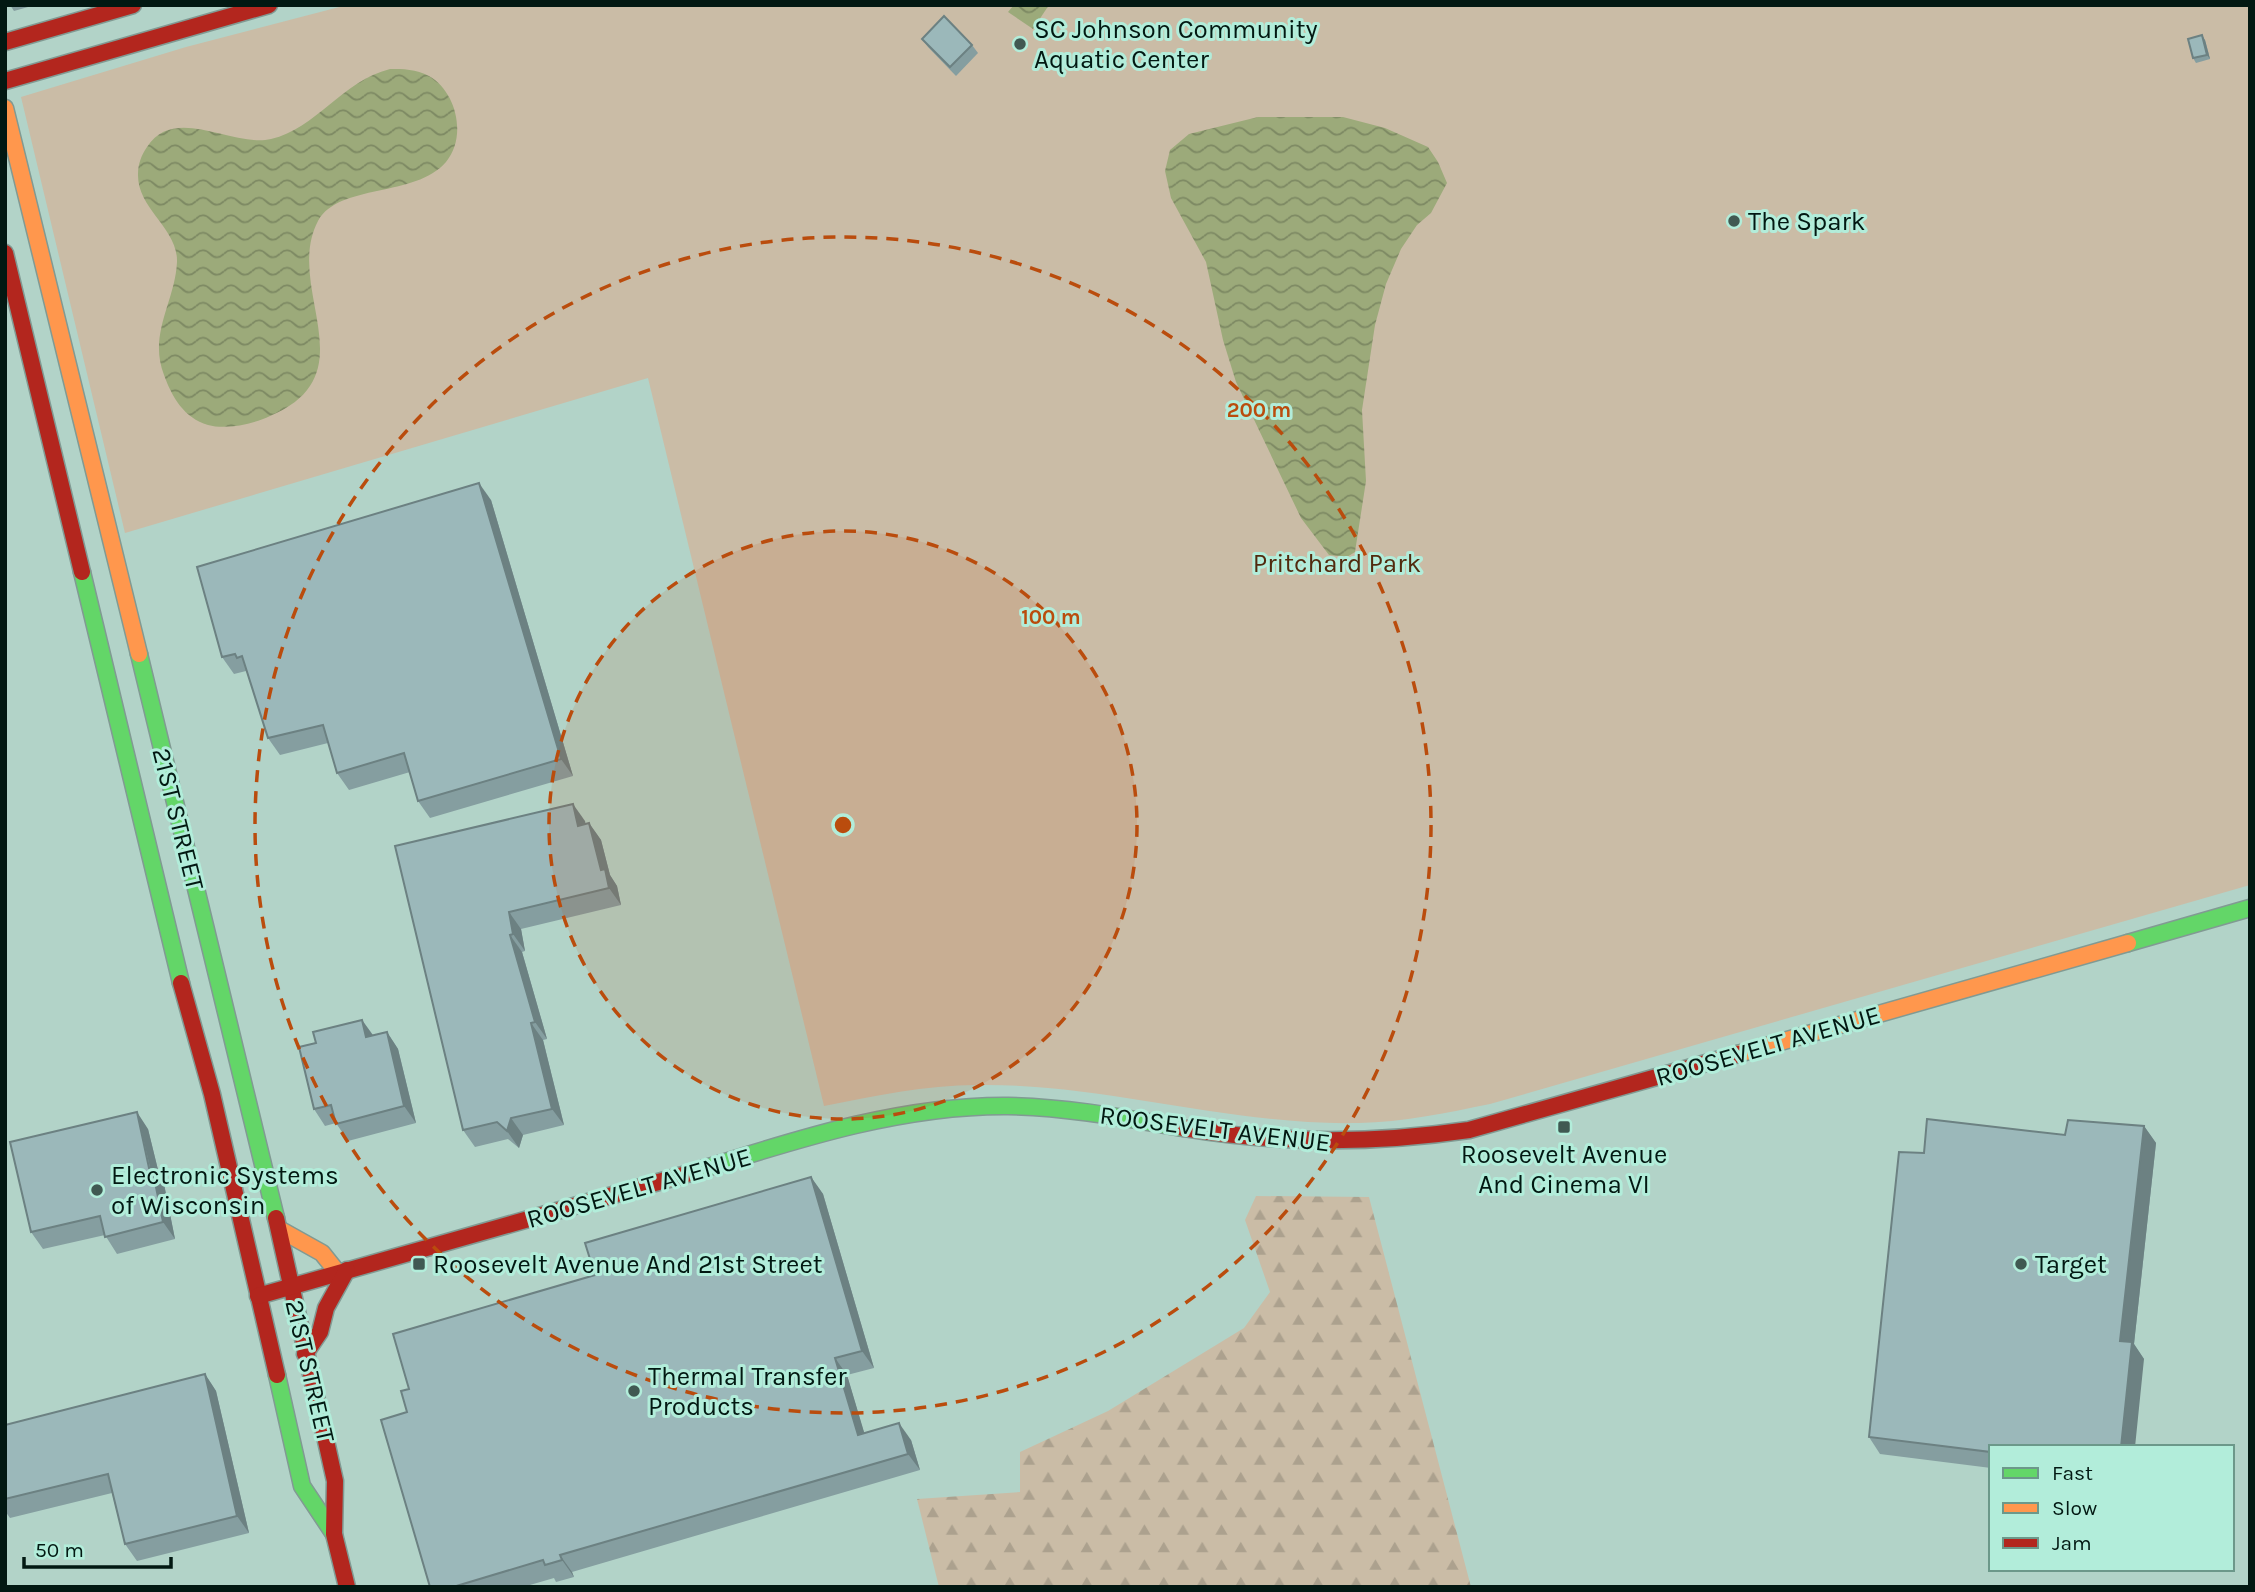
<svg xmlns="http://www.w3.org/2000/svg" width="2255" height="1592" font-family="Karla,sans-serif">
<defs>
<pattern id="forest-firs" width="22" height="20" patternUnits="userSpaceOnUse" patternTransform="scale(1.75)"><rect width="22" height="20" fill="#cabca6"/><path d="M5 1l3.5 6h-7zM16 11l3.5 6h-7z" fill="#aca18e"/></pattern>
<pattern id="water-waves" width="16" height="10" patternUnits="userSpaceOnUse" patternTransform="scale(1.75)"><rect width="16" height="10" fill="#9caa7a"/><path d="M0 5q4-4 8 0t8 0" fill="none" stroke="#7d8963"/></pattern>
</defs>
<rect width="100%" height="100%" fill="#b2d3c8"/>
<polygon fill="url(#forest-firs)" points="1256,1196 1369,1197 1471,1587 939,1587 917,1499 1020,1492 1020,1452 1108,1411 1244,1328 1270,1292 1245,1220"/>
<path fill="#cabca6" d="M347 5H2250V885L1490 1104C1446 1113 1403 1122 1359 1123 1230 1126 1105 1083 977 1085 925 1085 875 1096 824 1106L648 378 125 533 21 97 186 47Z"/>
<g fill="url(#water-waves)">
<polygon points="1014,5 1049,5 1033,29 1008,12"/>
<path d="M390 69C403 69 416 69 429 76 457 92 467 137 446 162 415 198 339 183 318 221 283 288 370 374 270 416 253 424 226 430 208 425 184 418 172 397 164 375 148 334 175 302 177 262 178 228 137 209 138 174 138 164 141 156 147 147 175 104 232 148 271 139 316 129 342 81 390 69Z"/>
<polygon points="1258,117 1343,117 1385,128 1428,147 1438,162 1447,183 1431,213 1417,225 1401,249 1386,284 1375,325 1362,410 1366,481 1355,552 1347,557 1329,555 1301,518 1236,382 1223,340 1206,262 1171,198 1165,171 1170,150 1189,134"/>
</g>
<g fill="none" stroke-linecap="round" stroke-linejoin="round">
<defs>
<g id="fast">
<polyline points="82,572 181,983"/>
<polyline points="139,654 276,1218"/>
<polyline points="2128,943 2250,908"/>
<path d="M690 1173C792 1141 899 1105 1008 1106 1067 1107 1125 1118 1183 1128"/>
<polyline points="277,1375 302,1486 334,1534"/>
</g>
<g id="slow">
<polyline points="5,108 139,654"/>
<polyline points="1738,1054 2128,943"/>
<polyline points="279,1229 322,1253 338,1273"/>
</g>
<g id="jam">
<polyline points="5,42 133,5"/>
<polyline points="5,81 269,5"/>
<polyline points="5,253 82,572"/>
<polyline points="181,983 212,1094 277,1375"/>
<path d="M1183 1128C1279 1144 1373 1144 1469 1130L1738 1054"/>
<polyline points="276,1218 335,1481 334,1534 347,1587"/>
<polyline points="258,1296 690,1173"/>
<polyline points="305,1354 320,1332 326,1308 347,1270"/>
</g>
</defs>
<use href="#fast" stroke="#819a93" stroke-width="19"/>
<use href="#slow" stroke="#819a93" stroke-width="19"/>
<use href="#jam" stroke="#819a93" stroke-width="19"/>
<use href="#fast" stroke="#63d668" stroke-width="16"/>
<use href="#slow" stroke="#ff974d" stroke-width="16"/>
<use href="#jam" stroke="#b3261e" stroke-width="16"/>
</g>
<g fill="#859ea0">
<polygon points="10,5 35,5 14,11"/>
<polygon points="922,39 972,45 978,53 956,76 928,47"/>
<polygon points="2205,40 2210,59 2196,63 2193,58"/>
<polygon points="491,500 573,776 430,818 418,801 410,772 349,790 337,773 328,743 280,755 268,738 247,673 246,671 234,674 222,657"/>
<polygon points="585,821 585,824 589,823 601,840 610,875 617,886 621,905 521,929 525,951 522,952 547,1039 543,1040 564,1125 523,1135 519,1148 508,1139 475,1147 463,1130 395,846"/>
<polygon points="362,1020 373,1035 387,1032 398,1049 416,1123 348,1141 336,1123 325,1126 314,1109 316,1043"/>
<polygon points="2144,1126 2156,1143 2134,1344 2144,1359 1991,1447 1991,1468 1880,1454 1869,1437 2065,1135"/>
<polygon points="148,1129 160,1178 164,1184 175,1239 117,1254 105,1235 43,1249 31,1232"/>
<polygon points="811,1177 823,1194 874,1368 847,1375 864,1433 911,1440 920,1470 572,1572 574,1577 556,1582 554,1578 523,1587 430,1587 407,1412 409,1389 595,1275"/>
<polygon points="205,1374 216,1391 249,1533 137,1561 125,1544 112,1493 10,1518 5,1511 5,1425"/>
</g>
<g fill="#6c8182">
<polygon points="2202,35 2205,40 2210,59 2207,55"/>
<polygon points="479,483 491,500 573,776 561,759"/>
<polygon points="573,804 585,821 590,843 578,826"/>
<polygon points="589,823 601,840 610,875 617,886 621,905 609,888 601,870"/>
<polygon points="509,912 521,929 525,951 513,934"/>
<polygon points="510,935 522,952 547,1039 535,1022"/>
<polygon points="362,1020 374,1037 366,1037"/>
<polygon points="531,1023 543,1040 564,1125 552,1109"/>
<polygon points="387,1032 398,1049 416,1123 404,1106"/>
<polygon points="137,1112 148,1129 160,1178 164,1184 175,1239 163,1222"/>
<polygon points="511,1118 523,1135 519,1148 507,1131"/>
<polygon points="2144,1126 2156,1143 2134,1344 2144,1359 2135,1447 2121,1447 2120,1341"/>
<polygon points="811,1177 823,1194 874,1368 862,1351"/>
<polygon points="835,1358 847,1375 870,1452 858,1435"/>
<polygon points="205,1374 216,1391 249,1533 237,1516"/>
<polygon points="899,1423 911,1440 920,1470 908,1454"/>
<polygon points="560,1555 572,1572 574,1577 562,1560"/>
</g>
<g fill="#9bb8ba" stroke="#6c8182" stroke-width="2">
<polygon points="944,16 972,45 950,67 922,39"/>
<polygon points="2202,35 2207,55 2193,58 2188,39"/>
<polygon points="479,483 561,759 418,801 404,753 337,773 323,725 268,738 242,656 237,658 235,654 222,657 197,567"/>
<polygon points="573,804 578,826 589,823 601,870 605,869 609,888 509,912 513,934 510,935 535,1022 531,1023 552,1109 511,1118 507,1131 497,1122 463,1130 395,846"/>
<polygon points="362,1020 366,1037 387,1032 404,1106 336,1124 331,1105 314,1109 299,1047 316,1043 313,1032"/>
<polygon points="137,1112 149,1168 152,1167 163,1222 105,1237 100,1216 31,1232 10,1142"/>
<polygon points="1927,1119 2065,1135 2068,1120 2144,1126 2120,1341 2132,1342 2121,1447 1991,1447 1991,1452 1869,1437 1899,1152 1924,1153"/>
<polygon points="811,1177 862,1351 835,1358 858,1435 899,1423 908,1454 560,1555 562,1560 545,1565 543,1560 453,1587 430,1587 381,1420 407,1412 401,1391 409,1389 393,1334 595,1275 585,1243"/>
<polygon points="205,1374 237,1516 125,1544 108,1474 5,1499 5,1425"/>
</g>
<circle cx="843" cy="825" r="294" fill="#ba4c0d" fill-opacity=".12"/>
<g fill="none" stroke="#ba4c0d" stroke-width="3.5" stroke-dasharray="12 9">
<circle cx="843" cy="825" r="294"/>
<circle cx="843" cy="825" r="588"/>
</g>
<g fill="#405952" stroke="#b2edda" stroke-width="2.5">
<circle cx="1020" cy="44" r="7"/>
<circle cx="1734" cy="221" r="7"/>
<rect x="1557" y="1120" width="14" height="14" rx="3.5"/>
<circle cx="97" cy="1190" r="7"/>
<rect x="412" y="1257" width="14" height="14" rx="3.5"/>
<circle cx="2021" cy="1264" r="7"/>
<circle cx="634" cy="1391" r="7"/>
</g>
<g text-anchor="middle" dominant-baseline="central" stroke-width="6" stroke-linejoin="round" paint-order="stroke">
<g font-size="26" fill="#021812" stroke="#b2edda" text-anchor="start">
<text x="1034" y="29">SC Johnson Community<tspan x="1034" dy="30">Aquatic Center</tspan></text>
<text x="1748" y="221">The Spark</text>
<text x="1564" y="1154" text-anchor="middle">Roosevelt Avenue<tspan x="1564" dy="30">And Cinema VI</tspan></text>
<text x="111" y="1175">Electronic Systems<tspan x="111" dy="30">of Wisconsin</tspan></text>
<text x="433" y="1264">Roosevelt Avenue And 21st Street</text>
<text x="2035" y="1264">Target</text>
<text x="648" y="1376">Thermal Transfer<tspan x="648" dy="30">Products</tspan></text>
</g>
<g font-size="26" fill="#512a0e" stroke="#b2edda">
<text x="1337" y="563">Pritchard Park</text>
</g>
<g font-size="26" fill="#021812" stroke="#b2edda">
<text transform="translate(178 819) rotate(76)">21ST STREET</text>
<text transform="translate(1768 1046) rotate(-16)">ROOSEVELT AVENUE</text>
<text transform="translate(1215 1129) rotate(7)">ROOSEVELT AVENUE</text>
<text transform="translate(639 1188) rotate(-16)">ROOSEVELT AVENUE</text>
<text transform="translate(310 1371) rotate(77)">21ST STREET</text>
</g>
</g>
<circle cx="843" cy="825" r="10" fill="#ba4c0d" stroke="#b2edda" stroke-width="3.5"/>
<g font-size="21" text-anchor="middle" font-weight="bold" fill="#ba4c0d" stroke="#b2edda" stroke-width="6" stroke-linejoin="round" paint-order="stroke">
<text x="1259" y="417">200 m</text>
<text x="1051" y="624">100 m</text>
</g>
<rect width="2255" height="1592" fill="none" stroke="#021812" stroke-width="14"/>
<rect x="1989" y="1445" width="245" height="126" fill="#b2edda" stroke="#6c988a" stroke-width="2"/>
<rect x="2003" y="1468" width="35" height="10" fill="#63d668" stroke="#6c988a" stroke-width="2"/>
<text x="2052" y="1480" font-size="21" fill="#021812">Fast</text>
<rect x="2003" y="1503" width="35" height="10" fill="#ff974d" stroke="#6c988a" stroke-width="2"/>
<text x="2052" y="1515" font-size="21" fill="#021812">Slow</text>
<rect x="2003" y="1538" width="35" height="10" fill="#b3261e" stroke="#6c988a" stroke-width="2"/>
<text x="2052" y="1550" font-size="21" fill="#021812">Jam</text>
<path d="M24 1557v10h147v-10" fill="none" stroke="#021812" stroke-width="3.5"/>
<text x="35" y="1557" font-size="21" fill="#021812" stroke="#b2edda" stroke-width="5" paint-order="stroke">50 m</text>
</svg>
